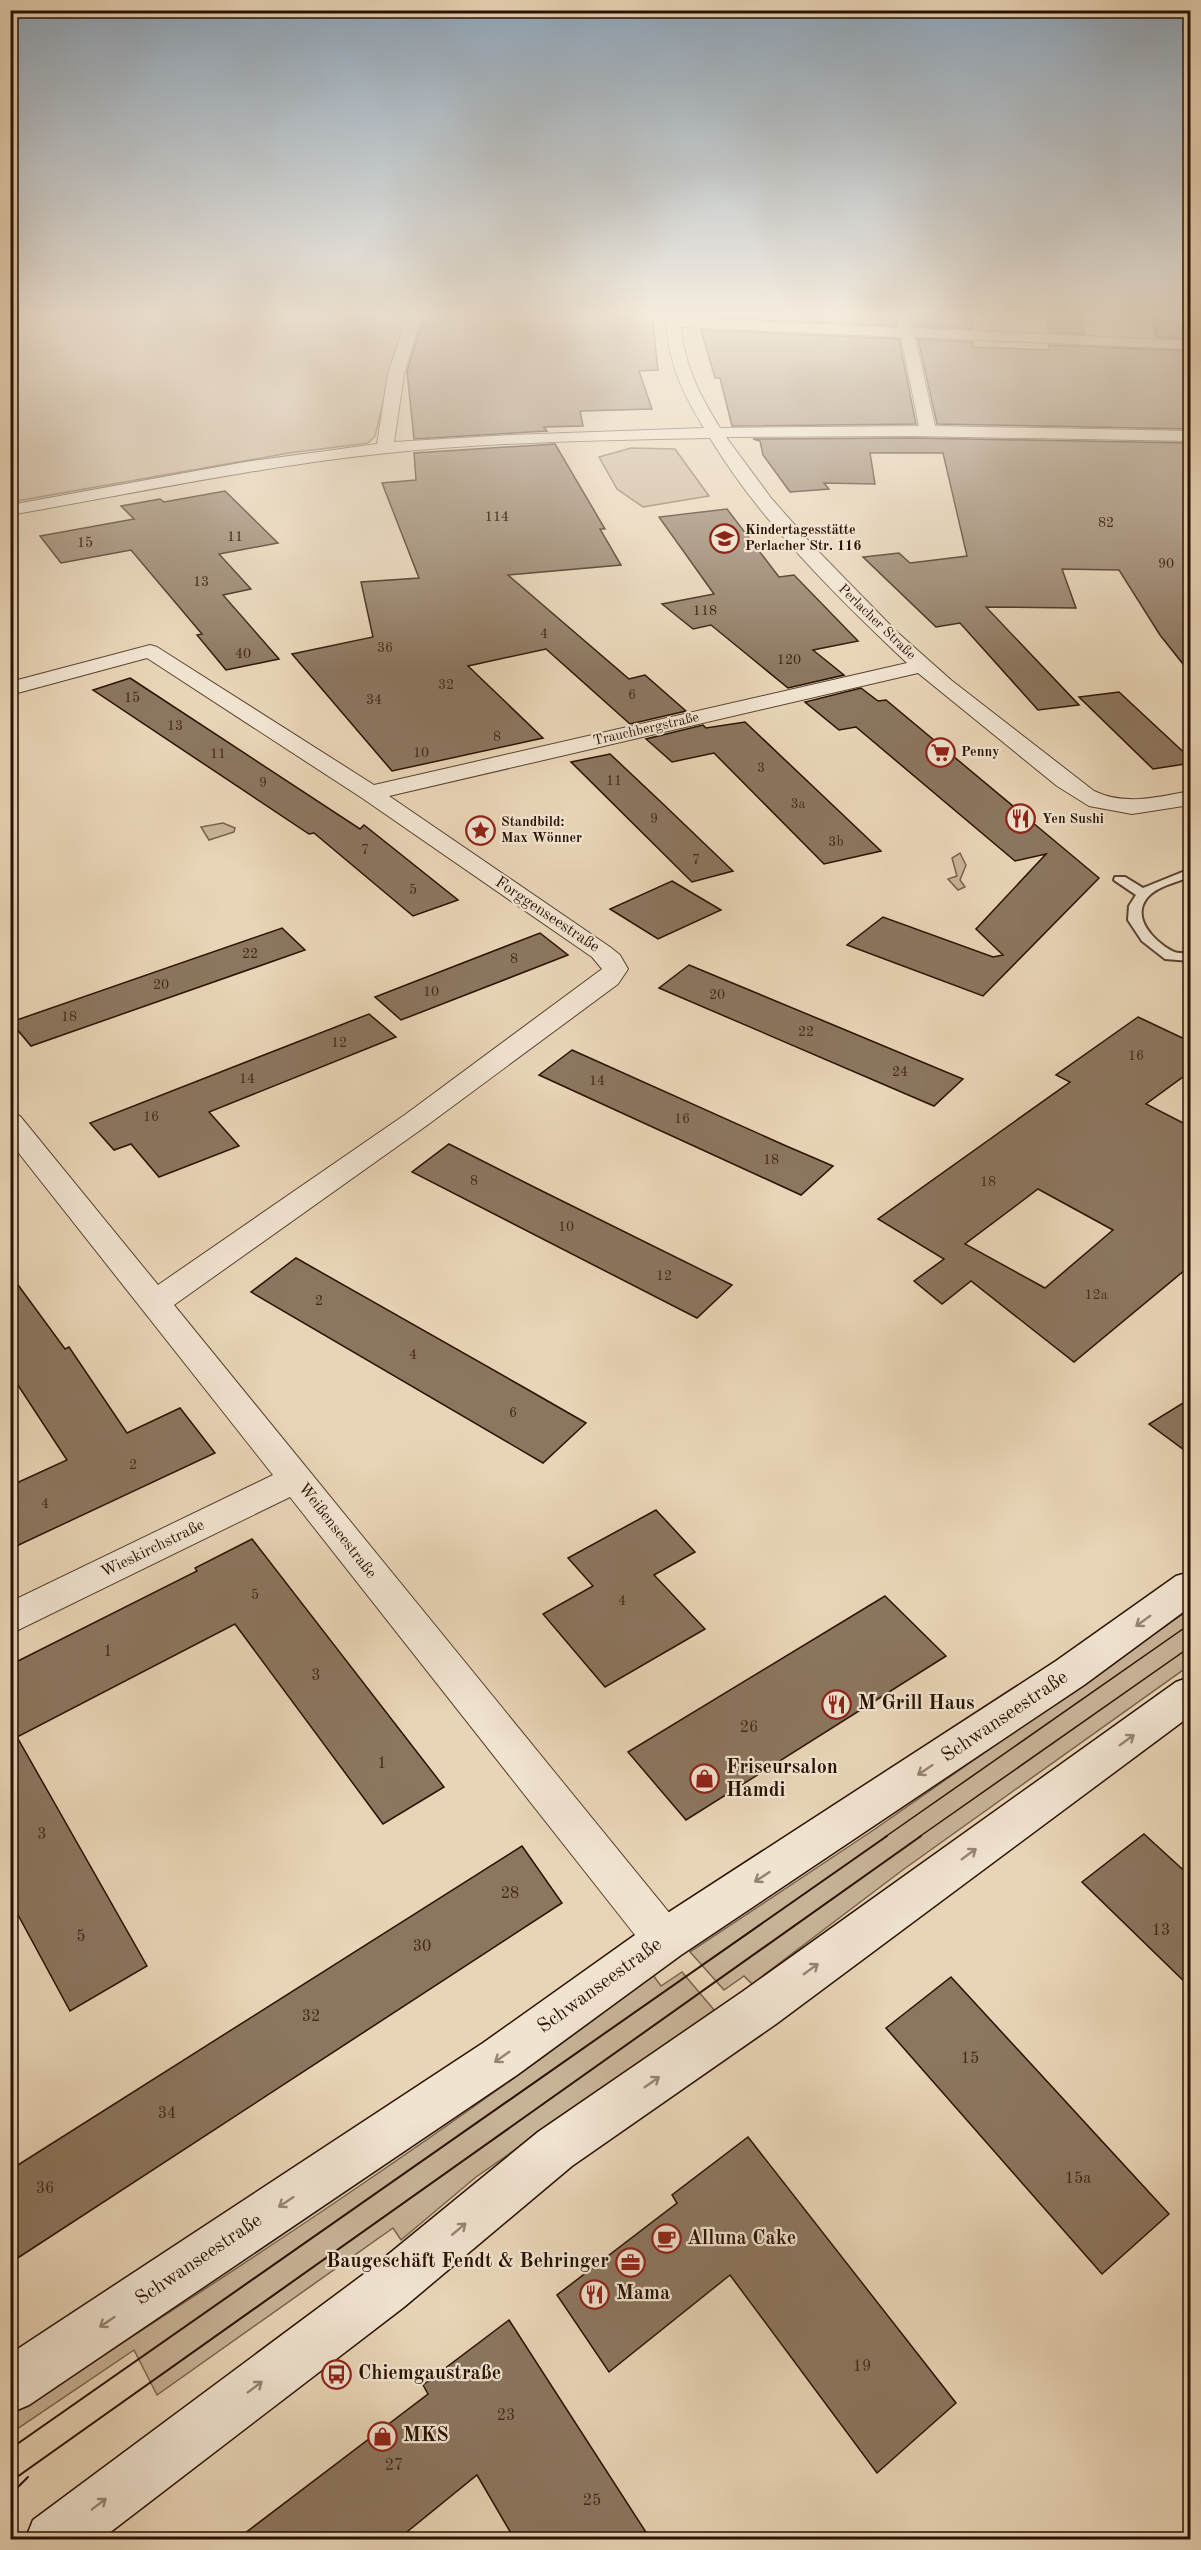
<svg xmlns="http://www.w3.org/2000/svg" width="1201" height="2550" font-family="'Old Standard TT',serif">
<rect width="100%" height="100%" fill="#e8d4b6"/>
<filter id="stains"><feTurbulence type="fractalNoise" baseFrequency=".00333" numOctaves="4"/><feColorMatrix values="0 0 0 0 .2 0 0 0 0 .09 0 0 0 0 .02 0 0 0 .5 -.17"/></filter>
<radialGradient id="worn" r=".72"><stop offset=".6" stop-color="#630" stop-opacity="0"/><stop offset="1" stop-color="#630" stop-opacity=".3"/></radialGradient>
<g fill="#c8b397" stroke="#78624c" stroke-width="1.5">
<polygon points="11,314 409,314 398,342 375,436 368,443 289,453 11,502"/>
<polygon points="631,448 675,449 709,496 643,507 617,489 599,457"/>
<polygon points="223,823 235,828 234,832 209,840 201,827"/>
<polygon points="960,853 966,865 960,880 965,887 958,890 948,879 957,876 952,858"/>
<polygon points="1190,1609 1190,1665 904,1869 752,1984 744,1976 724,1990 690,1952 875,1829"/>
<path d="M682 1972 715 2011 476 2177 401 2240 393 2228 157 2395 134 2350 11 2433V2415C228 2275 447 2133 653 1975L661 1986Z"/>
</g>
<g fill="#8c765f" stroke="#291100" stroke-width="1.5" fill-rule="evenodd">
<polygon points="425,314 652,314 658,370 639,371 652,409 580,411 583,426 544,427 547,431 414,439 407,371"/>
<polygon points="696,314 894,314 896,326 697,317"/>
<polygon points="912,314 973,314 973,329 915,326"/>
<polygon points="1046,314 1081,314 1084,334 1048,332"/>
<polygon points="1153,314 1191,314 1191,339 1156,337"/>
<polygon points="701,330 899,339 916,424 732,426 720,378 715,378"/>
<polygon points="918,339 973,342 973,347 1049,350 1049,345 1191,351 1191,429 937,424"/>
<polygon points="914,438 1191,443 1191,674 1160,635 1119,570 1062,569 1076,608 986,607 1079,705 1038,710 960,623 936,627 863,557 899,553 910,563 967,556 943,453 870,453 875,484 824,483 829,489 790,492 763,455 760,441 753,439"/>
<polygon points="555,444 605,529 600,529 621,565 508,575 629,679 645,675 686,711 630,724 546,649 468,666 543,738 392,771 292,654 373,637 361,582 419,578 382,483 416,480 414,453"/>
<polygon points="225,491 278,543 219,554 251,589 223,595 279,659 226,670 197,635 202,634 131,550 61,563 40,536 134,519 121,506 160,499 164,502"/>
<polygon points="727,509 779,577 794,575 858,641 813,650 844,675 788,688 711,625 693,629 662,604 714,594 659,517"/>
<polygon points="130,678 360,829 364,825 458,900 413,916 314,833 309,834 93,690"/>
<polygon points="861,688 878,701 886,700 1099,878 983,996 847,945 883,917 993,957 1003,955 976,929 1046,854 1015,861 856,727 839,730 805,702"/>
<polygon points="1119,692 1191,759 1191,763 1153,769 1079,697"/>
<polygon points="745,722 841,813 881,851 824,864 714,753 672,762 646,739 703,725 706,728"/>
<polygon points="610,754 661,802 733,871 692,882 571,762"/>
<polygon points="672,881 721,910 658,939 610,909"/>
<polygon points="282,928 305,950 31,1046 11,1022"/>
<polygon points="540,933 568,955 401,1020 375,997"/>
<polygon points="689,965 819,1019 963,1079 934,1106 659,988"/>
<polygon points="369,1014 396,1037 209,1112 239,1146 159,1177 131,1144 114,1150 90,1123"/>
<path d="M1138 1017 1191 1042V1071L1146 1104 1191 1127V1265L1074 1362 971 1281 942 1304 914 1281 944 1259 878 1219 1070 1082 1056 1075ZM1038 1189 1113 1230 1045 1288 965 1244Z"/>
<polygon points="572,1050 784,1145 833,1166 801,1195 539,1075"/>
<polygon points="449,1144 538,1189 732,1285 697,1318 412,1172"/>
<polygon points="296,1258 525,1388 586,1423 543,1463 251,1292"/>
<polygon points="10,1274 65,1349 69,1347 127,1433 180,1408 215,1453 10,1549 10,1486 67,1460 10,1373"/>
<polygon points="1191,1398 1191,1455 1149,1424"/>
<polygon points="656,1510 695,1552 654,1575 705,1629 605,1687 543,1614 593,1586 568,1558"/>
<polygon points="252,1539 444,1787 383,1824 235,1624 17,1737 147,1966 70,2011 10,1900 10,1665 197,1571 195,1568"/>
<polygon points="885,1596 946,1656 686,1820 628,1752"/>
<polygon points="1144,1834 1191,1877 1191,1988 1082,1882"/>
<polygon points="522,1846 562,1903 10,2263 10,2170"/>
<polygon points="951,1977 1169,2214 1102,2274 886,2028"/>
<polygon points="748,2137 956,2403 877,2473 730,2275 609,2372 557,2295 677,2203 672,2195"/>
<polygon points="509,2320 651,2540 515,2540 477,2475 397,2540 236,2540 428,2394 423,2385"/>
</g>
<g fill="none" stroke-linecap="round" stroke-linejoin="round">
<defs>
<path id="lane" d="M1190 869V877C1177 882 1157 886 1147 898 1131 918 1154 941 1172 951 1177 954 1185 953 1190 953V961L1165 959 1142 941 1128 920 1129 906 1136 895 1114 880 1115 877H1125L1143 888Z"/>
<path id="street" d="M408 314H422L404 374 394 442 512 435 704 428C680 389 667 359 666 314H680V318L899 328 896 314H910L913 328 1190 341V349L915 337 935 426 1190 431V441L914 436 726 437 771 498 815 548 897 632 951 680 1094 791C1125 806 1158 797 1190 791V805L1132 814 1089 806 1057 786 918 673 389 796 610 947 620 955 628 969 618 984 426 1126 174 1305 680 1926 687 1940 680 1954 665 1960 650 1954 290 1497 10 1634V1602L273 1475 10 1142V1113L20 1116 158 1285 406 1114 602 969 592 957 362 798 147 658 10 695V682L150 645 157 647 374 785 907 663C836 596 761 522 710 438 603 440 494 442 387 453 261 466 136 493 10 515V505L245 462 377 444 388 374ZM681 327 901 337 919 426 720 428C700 396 684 365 681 327Z"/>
<g id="secondary">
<polygon points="1190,1572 1190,1607 1084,1685 681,1955 517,2075 29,2405 10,2413 10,2354 483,2043 649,1925 1056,1661 1176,1576"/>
<polygon points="1190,1677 1190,1716 776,2024 572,2166 404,2307 100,2540 25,2540 33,2520 368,2271 538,2132 742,1992 1176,1682"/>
</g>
</defs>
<use href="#lane" stroke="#59422e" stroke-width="4"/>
<use href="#street" stroke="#59422e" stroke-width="2"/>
<use href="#secondary" stroke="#291100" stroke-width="3"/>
<use href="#lane" fill="#f0e3d0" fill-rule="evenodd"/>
<use href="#street" fill="#f0e3d0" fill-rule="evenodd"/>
<use href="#secondary" fill="#f0e3d0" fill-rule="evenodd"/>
<g stroke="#291100" stroke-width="1.5">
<polyline points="885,1837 1190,1624"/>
<polyline points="919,1837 1190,1647"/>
</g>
<g stroke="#291100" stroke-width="2">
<polyline points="10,2449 887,1836"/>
<polyline points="10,2482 921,1836"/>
<polyline points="10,2495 28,2477"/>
</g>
</g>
<defs><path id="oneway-shaft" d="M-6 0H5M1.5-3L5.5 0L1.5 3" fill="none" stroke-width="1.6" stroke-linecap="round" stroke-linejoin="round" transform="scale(1.5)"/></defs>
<g stroke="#968472">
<use href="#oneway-shaft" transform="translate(1143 1621) rotate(144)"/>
<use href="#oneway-shaft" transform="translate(1127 1740) rotate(-36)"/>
<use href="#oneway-shaft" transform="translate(925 1770) rotate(146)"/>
<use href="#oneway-shaft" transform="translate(969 1854) rotate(-36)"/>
<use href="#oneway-shaft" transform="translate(762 1877) rotate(147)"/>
<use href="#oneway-shaft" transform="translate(811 1969) rotate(-36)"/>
<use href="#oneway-shaft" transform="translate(502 2057) rotate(145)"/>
<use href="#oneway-shaft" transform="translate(652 2082) rotate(-35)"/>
<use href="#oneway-shaft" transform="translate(286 2202) rotate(146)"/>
<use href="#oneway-shaft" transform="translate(459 2229) rotate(-40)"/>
<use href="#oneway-shaft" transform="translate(107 2322) rotate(146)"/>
<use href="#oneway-shaft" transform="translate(255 2387) rotate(-37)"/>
<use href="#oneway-shaft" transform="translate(99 2504) rotate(-37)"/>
</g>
<linearGradient id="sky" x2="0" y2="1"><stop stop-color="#8ea6bb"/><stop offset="0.47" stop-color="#f5ecde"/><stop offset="1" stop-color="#f5ecde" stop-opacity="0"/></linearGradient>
<rect width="1201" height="671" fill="url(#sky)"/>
<defs>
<symbol id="school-ring" viewBox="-11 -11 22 22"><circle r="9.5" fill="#f0e3d0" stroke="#8f2418" stroke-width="1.5"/><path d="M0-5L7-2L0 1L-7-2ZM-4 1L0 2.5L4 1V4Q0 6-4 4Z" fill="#8f2418"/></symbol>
<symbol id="supermarket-ring" viewBox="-11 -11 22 22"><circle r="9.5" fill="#f0e3d0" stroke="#8f2418" stroke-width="1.5"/><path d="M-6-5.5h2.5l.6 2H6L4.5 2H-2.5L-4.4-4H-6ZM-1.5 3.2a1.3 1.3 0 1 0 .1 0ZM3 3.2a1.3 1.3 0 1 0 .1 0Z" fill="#8f2418"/></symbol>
<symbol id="restaurant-ring" viewBox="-11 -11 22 22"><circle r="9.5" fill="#f0e3d0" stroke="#8f2418" stroke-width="1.5"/><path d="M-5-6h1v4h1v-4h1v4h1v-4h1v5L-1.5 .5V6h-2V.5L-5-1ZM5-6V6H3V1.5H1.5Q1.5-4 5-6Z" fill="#8f2418"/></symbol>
<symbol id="sight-ring" viewBox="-11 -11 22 22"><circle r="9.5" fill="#f0e3d0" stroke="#8f2418" stroke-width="1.5"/><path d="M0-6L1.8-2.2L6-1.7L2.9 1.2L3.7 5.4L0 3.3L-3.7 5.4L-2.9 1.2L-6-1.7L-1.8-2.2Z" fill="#8f2418"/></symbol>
<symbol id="shop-ring" viewBox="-11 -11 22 22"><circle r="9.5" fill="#f0e3d0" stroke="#8f2418" stroke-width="1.5"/><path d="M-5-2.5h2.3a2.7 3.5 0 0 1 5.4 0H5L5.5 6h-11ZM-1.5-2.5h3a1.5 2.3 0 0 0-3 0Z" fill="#8f2418"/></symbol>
<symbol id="cafe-ring" viewBox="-11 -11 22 22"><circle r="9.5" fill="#f0e3d0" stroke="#8f2418" stroke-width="1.5"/><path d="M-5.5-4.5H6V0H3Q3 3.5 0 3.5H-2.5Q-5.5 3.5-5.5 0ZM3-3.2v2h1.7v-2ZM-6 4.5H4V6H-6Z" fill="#8f2418"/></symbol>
<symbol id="office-ring" viewBox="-11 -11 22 22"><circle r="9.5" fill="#f0e3d0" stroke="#8f2418" stroke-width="1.5"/><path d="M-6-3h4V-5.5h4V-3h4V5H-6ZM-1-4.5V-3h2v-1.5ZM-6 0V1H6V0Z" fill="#8f2418"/></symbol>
<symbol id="bus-ring" viewBox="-11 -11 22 22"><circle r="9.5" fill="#f0e3d0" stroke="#8f2418" stroke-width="1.5"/><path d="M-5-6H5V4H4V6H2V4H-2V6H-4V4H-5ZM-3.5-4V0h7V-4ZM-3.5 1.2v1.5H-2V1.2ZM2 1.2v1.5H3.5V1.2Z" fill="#8f2418"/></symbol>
</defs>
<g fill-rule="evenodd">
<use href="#school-ring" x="708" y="522" width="33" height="33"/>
<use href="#supermarket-ring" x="924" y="736" width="33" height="33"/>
<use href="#restaurant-ring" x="1004" y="802" width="33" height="33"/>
<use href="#sight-ring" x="464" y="814" width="33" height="33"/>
<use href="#restaurant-ring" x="820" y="1688" width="33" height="33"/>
<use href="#shop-ring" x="688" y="1762" width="33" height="33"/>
<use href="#cafe-ring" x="650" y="2222" width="33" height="33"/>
<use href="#office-ring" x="614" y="2246" width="33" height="33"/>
<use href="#restaurant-ring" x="578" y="2278" width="33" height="33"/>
<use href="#bus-ring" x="320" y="2358" width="33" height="33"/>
<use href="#shop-ring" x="366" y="2420" width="33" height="33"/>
</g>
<g text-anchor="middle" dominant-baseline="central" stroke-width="4.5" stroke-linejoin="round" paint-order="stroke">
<g font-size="14" fill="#422a18">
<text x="497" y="517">114</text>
<text x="1106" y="523">82</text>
<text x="235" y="537">11</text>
<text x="85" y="543">15</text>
<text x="1166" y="564">90</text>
<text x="201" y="582">13</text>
<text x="705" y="611">118</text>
<text x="544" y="634">4</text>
<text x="385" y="648">36</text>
<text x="243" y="654">40</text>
<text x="789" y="660">120</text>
<text x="446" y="685">32</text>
<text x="632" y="695">6</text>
<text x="132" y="698">15</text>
<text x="374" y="700">34</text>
<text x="175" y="726">13</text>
<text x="497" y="737">8</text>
<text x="421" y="753">10</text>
<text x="218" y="754">11</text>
<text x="761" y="768">3</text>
<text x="614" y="781">11</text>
<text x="263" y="783">9</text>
<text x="798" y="804">3a</text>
<text x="654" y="819">9</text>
<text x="836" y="842">3b</text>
<text x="365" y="850">7</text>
<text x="696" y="860">7</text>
<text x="413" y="890">5</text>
<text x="250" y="954">22</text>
<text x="514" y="959">8</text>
<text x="161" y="985">20</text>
<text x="431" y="992">10</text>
<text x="717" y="995">20</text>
<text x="69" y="1017">18</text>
<text x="806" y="1032">22</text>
<text x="339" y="1043">12</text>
<text x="1136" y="1056">16</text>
<text x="900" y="1072">24</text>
<text x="247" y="1079">14</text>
<text x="597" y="1081">14</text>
<text x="151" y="1117">16</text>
<text x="682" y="1119">16</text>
<text x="771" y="1160">18</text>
<text x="474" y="1181">8</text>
<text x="988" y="1182">18</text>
<text x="566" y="1227">10</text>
<text x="664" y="1276">12</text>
<text x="1096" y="1295">12a</text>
<text x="319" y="1301">2</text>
<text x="413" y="1355">4</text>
<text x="513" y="1413">6</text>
<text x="133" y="1465">2</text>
<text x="45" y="1504">4</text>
<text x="255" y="1595">5</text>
<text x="622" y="1601">4</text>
</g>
<g font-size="14" font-weight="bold" fill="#291100" stroke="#f0e3d0" text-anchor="start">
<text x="745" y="530">Kindertagesstätte<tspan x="745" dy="16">Perlacher Str. 116</tspan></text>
<text x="961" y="752">Penny</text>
<text x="1042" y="819">Yen Sushi</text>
<text x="501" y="822">Standbild:<tspan x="501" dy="16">Max Wönner</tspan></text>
</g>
<g font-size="14" fill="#291100" stroke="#f0e3d0">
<text transform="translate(877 622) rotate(44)">Perlacher Straße</text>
<text transform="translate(646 729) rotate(-13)">Trauchbergstraße</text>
</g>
<g font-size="16" fill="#291100" stroke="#f0e3d0">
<text transform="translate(547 915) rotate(34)">Forggenseestraße</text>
<text transform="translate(337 1531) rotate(52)">Weißenseestraße</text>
<text transform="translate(153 1549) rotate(-26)">Wieskirchstraße</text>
</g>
<g font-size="16" fill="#422a18">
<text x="108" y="1652">1</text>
<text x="316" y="1676">3</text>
<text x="749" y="1728">26</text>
<text x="382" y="1764">1</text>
<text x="42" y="1835">3</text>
<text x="510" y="1894">28</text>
<text x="1161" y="1931">13</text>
<text x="81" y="1937">5</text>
<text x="422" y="1947">30</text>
<text x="311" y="2017">32</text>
<text x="970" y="2059">15</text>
<text x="167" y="2114">34</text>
<text x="1078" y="2179">15a</text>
<text x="45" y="2189">36</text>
<text x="862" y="2367">19</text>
<text x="506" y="2416">23</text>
<text x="394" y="2466">27</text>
<text x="592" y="2501">25</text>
</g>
<g font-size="20" font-weight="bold" fill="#291100" stroke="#f0e3d0" text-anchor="start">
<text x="858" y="1704">M Grill Haus</text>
<text x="726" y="1768">Friseursalon<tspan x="726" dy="23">Hamdi</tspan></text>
<text x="687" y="2239">Alluna Cake</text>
<text x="609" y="2262" text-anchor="end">Baugeschäft Fendt &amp; Behringer</text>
<text x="616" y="2294">Mama</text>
<text x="358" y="2374">Chiemgaustraße</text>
<text x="403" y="2436">MKS</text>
</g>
<g font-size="20" fill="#291100" stroke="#f0e3d0">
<text transform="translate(1005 1717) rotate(-34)">Schwanseestraße</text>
<text transform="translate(600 1986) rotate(-36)">Schwanseestraße</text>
<text transform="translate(199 2260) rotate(-34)">Schwanseestraße</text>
</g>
</g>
<rect width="1201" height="2550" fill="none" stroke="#e8d4b6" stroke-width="36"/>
<rect x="12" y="12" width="1177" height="2526" fill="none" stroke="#291100" stroke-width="3"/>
<rect x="18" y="18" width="1165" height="2514" fill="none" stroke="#291100" stroke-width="1.5"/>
<rect width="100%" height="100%" filter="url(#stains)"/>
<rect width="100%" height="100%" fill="url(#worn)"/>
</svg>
